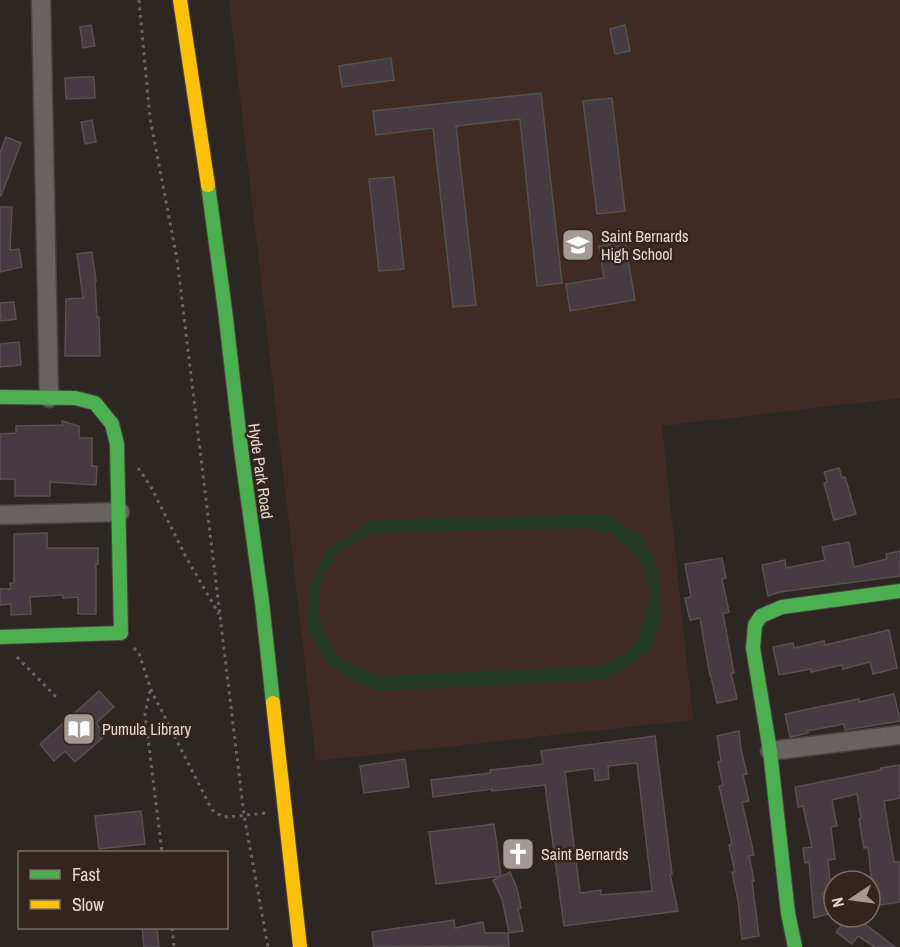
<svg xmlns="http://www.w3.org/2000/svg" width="900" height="947" font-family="'Archivo Narrow',sans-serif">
<rect width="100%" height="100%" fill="#2e2623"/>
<polygon fill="#3f2b23" points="229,0 900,0 900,398 662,426 693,720 316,761"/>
<path fill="#243827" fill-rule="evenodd" d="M607 514 644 537 657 566 663 607 653 648 609 680 375 691 346 676 322 656 308 628 309 587 326 551 372 520ZM585 528 612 534 643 563 651 595 636 644 603 666 377 676 357 667 337 655 319 616 321 580 339 551 373 533Z"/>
<g fill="#463b41" stroke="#575152" stroke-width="1.5" fill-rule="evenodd">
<polygon points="91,25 95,46 83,48 80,27"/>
<polygon points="625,25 630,51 615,54 610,29"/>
<polygon points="391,58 394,80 342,87 339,66"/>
<polygon points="84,77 94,77 95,98 66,99 65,78"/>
<polygon points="541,93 562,283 537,286 520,119 456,126 476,305 453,307 433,128 376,135 373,111"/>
<polygon points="612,98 625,211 597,214 583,101"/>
<polygon points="92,120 96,142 85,144 81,122"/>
<polygon points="6,137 21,143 1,196 0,195 0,153"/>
<polygon points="394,177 404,269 379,271 369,179"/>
<polygon points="0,207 12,207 10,250 19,249 22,267 0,272"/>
<polygon points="625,242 635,300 570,311 566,284 604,278 599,246"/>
<polygon points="92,252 96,281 95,281 97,317 99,317 100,356 65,356 66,299 83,298 77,254"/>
<polygon points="14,302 16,319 1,321 0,303"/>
<polygon points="19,342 21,365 0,367 0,344"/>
<polygon points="62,421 79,426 79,438 92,438 92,466 97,466 96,485 50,482 50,496 15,496 15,479 0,479 0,434 16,433 16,426 63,425"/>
<polygon points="839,468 842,478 845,477 856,514 834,520 824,483 827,482 824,472"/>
<polygon points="47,533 47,548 98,548 98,564 96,564 96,614 78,614 78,597 63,598 63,595 30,597 31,614 11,615 11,604 0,605 0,589 11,589 10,583 14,583 14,534"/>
<polygon points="849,542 854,567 887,559 886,554 900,551 900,576 780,592 768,596 762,565 785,560 786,568 825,560 822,547"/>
<polygon points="722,558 726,578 722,579 729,612 723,614 734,673 731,673 737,699 717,703 711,676 710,676 700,618 690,620 685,598 691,597 685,564"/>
<polygon points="889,630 897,668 873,674 870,662 843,669 842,665 811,672 811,669 779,675 773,647 793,643 794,648 824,641 825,645"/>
<polygon points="99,691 114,707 96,723 106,735 75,762 65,751 54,761 40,744"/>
<polygon points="894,694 900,721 845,730 844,724 807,731 808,733 790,737 785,714 818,707 859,699 859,702"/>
<polygon points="739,731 741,749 747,774 743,775 749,801 742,802 754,855 749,856 754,881 752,881 759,936 742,939 738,900 732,872 735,872 729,845 732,844 719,786 723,785 718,762 721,761 717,736"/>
<path d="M655 736 672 874H670L678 911 564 926 545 785 492 791V789L433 797 431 780 490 773V770L543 764 541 751ZM637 763 652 891 601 895V890L580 893 565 772 594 768 595 781 609 779 608 766Z"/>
<polygon points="405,759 409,787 364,793 360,766"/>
<polygon points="900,765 900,798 884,801 894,862 900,862 900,902 874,906 868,847 864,848 859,819 861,818 857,794 832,800 837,826 831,827 835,859 828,860 831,892 822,893 828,914 814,918 809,862 805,863 803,848 812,847 803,806 798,807 795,787 881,770 881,768"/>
<polygon points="141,811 145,844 99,849 95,816"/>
<polygon points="494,824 501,876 436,884 429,832"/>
<polygon points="510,872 517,888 521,908 518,909 523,931 509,933 502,899 493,880"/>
<polygon points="848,917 856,917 895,947 875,947 858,936 852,944 836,932"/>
<polygon points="454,920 455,928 483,922 485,933 508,933 509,946 374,947 372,932"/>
<polygon points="142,927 157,927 159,947 144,947"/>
</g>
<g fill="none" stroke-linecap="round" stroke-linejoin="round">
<defs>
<g id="street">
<polyline points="41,0 49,398"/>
<polyline points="0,515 120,512"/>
<polyline points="770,751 900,735"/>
</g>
<g id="fast">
<polyline points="208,185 225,310 241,449 262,602 273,703"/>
<polyline points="0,397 75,398 95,403 112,424 117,444 121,633 0,637"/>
<polyline points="795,947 788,913 770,751 753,648 755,625 761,616 782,607 900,591"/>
</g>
<g id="slow">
<polyline points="180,0 208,185"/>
<polyline points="273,703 300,947"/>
</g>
</defs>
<use href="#street" stroke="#4a4340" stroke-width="21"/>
<use href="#fast" stroke="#4a4340" stroke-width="16"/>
<use href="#slow" stroke="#4a4340" stroke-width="16"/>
<g stroke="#6c6563" stroke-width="3" stroke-dasharray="3 4.5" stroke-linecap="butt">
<polyline points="139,0 150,118 177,259 244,815 268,947"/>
<polyline points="138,468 151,487 186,557 219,614"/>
<polyline points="134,648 139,653 151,690 212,810 220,815 227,817 266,813"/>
<polyline points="17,657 58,699"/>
<polyline points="150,691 145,714 162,852"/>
<polyline points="172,928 174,947"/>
</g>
<use href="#street" stroke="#6a6260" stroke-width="18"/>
<use href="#fast" stroke="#4caf50" stroke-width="14"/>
<use href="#slow" stroke="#ffc107" stroke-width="14"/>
</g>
<defs>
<symbol id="school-square" viewBox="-11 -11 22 22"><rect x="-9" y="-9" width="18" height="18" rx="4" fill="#a39a96" stroke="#33241e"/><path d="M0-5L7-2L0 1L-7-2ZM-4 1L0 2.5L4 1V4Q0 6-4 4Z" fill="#fff"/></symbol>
<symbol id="library-square" viewBox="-11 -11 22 22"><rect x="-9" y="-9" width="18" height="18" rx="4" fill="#a39a96" stroke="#33241e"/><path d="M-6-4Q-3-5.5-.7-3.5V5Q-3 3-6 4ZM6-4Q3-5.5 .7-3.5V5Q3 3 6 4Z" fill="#fff"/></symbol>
<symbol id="church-square" viewBox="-11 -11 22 22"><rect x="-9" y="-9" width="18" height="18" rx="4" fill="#a39a96" stroke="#33241e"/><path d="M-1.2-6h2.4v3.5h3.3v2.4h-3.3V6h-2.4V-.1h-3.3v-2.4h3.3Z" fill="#fff"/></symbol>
</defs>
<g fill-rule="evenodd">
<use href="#school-square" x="559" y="226" width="38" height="38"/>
<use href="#library-square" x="60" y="710" width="38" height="38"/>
<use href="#church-square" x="499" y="835" width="38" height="38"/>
</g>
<g text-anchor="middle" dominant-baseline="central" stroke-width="5" stroke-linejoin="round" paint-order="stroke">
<g font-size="16" fill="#e2d8d4" stroke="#33241e" text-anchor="start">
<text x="601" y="236">Saint Bernards<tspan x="601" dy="18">High School</tspan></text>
<text x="102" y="729">Pumula Library</text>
<text x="541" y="854">Saint Bernards</text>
</g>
<g font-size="16" fill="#e2d8d4" stroke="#33241e">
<text transform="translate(261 471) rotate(82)">Hyde Park Road</text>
</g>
</g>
<rect x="18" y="851" width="210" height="78" fill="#33241e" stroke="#796c67" stroke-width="1.5"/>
<rect x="30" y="870" width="30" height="9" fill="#4caf50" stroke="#796c67" stroke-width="1.5"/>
<text x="72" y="881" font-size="18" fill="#e2d8d4">Fast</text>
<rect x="30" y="900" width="30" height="9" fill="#ffc107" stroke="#796c67" stroke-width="1.5"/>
<text x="72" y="911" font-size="18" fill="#e2d8d4">Slow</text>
<g transform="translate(852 899) rotate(257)"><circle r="28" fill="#33241e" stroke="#796c67" stroke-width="1.5"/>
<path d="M0-4.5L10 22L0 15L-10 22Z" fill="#a39a96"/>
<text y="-9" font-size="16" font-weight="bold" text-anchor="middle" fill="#e2d8d4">N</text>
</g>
</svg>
